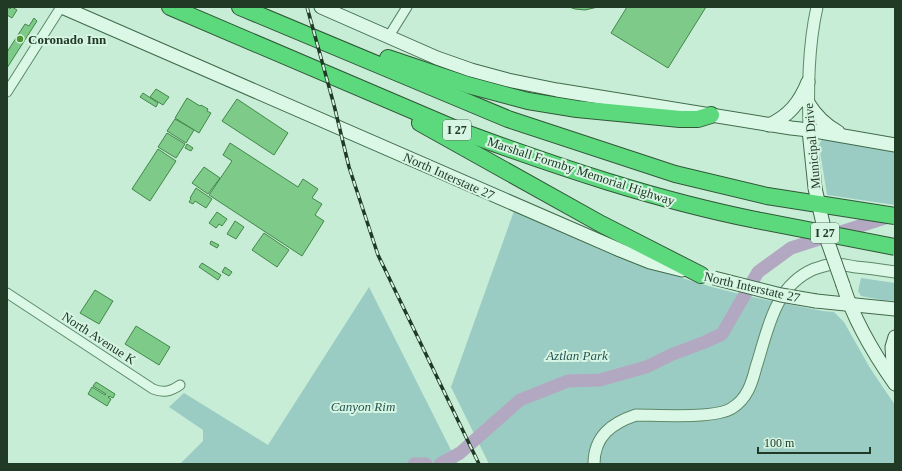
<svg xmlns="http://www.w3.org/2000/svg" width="902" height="471" font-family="Georgia,serif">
<rect width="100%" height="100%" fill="#c7edd7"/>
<g fill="#9bccc3">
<polygon points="822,139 895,151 895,205 827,195 819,145"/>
<path d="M514 211C583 241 652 272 724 290 757 299 790 304 823 311L834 312 844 322 870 368 895 405V464H489L451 387Z"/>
<polygon points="861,278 895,283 895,301 882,300 861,296 858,291"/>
<polygon points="369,287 458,464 180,464 203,441 203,430 169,407 184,393 268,445"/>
</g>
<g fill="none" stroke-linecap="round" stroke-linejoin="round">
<g stroke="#b3a8c1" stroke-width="13">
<polyline points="414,464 426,464"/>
<polyline points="440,464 460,453 520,400 568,381 600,380 646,367 673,354 705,342 722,334 758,272 791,248 891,216"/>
</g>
</g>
<g fill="#7eca88" stroke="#43874a">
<polygon points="7,7 10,9 12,7 17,10 12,18 7,15"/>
<polygon points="569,7 598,7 585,10 575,9"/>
<polygon points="627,7 706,7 668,68 611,33"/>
<polygon points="34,18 37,21 7,68 7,52 25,24 29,26"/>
<polygon points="156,89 169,97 163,105 150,97"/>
<polygon points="143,93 158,103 156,107 140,97"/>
<polygon points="187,98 200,106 201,105 208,109 207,111 211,113 199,133 175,118"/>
<polygon points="237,99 288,133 274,155 222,121"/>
<polygon points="175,119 194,130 186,143 167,131"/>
<polygon points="167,133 185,144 176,158 158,147"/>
<polygon points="230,143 298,187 303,179 318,189 312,198 322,204 315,215 324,221 302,256 209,195 232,161 223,155"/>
<polygon points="187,144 193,148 191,151 185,148"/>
<polygon points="158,149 176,161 150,201 132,189"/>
<polygon points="204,167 220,178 208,194 192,183"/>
<polygon points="196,188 212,199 206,208 195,201 193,204 189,202 191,199 190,198"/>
<polygon points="217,212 227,219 222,226 219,224 216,228 209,223"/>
<polygon points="235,221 244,227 236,239 227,234"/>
<polygon points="264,233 289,250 277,267 252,250"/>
<polygon points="211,241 219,245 217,248 210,244"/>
<polygon points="202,263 221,275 218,280 199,267"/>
<polygon points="225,267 232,272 229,276 222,272"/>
<polygon points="95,290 113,301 99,324 80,313"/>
<polygon points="136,326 170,347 159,365 125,344"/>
<polygon points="96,382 115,394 113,398 109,396 108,397 111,399 107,406 88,394 92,387 105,395 106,394 93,386"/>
</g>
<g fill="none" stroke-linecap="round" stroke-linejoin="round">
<defs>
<g id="minor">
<polyline points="389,36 407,7"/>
<polyline points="7,92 61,7"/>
<path d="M7 293 153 389C163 393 170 392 180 385"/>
</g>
<g id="tertiary">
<path d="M809 130C808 89 808 47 817 7"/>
<path d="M594 464C594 436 612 423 636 415 658 415 716 419 732 408 747 399 752 383 756 367 768 330 774 286 814 269 821 267 828 264 835 264 842 264 849 266 856 267 869 268 882 270 895 272"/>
</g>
<g id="secondary">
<polyline points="62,7 620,250 650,262 682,270"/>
<polyline points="321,7 437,58 471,70 508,80 557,90 791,128 809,130 895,145"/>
<path d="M808 103C816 116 825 125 838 132"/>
<path d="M769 125C789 116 800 102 808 82"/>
<polyline points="809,130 815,188"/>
<path d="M843 285C854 321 874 354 895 384"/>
<polyline points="816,301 895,309"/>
<polyline points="894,380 892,347 895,337"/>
</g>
<g id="motorway">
<path d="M170 7 463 132C558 167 656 200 756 220"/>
<polyline points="240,7 508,119 675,174 767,196"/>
<polyline points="388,58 468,85 528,101 577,109 680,119 698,119 711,115"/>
<polyline points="420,123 601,224 701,275"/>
</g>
</defs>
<use href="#minor" stroke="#5d8967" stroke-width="11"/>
<use href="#tertiary" stroke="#5d8967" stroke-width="13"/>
<use href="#secondary" stroke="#406b49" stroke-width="15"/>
<use href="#motorway" stroke="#315737" stroke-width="18"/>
<use href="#minor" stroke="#dbf8e7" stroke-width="9"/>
<use href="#tertiary" stroke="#dbf8e7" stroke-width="11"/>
<use href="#secondary" stroke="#dbf8e7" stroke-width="13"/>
<use href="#motorway" stroke="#5cd97d" stroke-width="16"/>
<defs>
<polyline id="rail" points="307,7 334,105 349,167 378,255 479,464"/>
</defs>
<use href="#rail" stroke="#203a25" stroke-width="3.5"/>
<use href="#rail" stroke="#d7f5e3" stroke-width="2" stroke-dasharray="6" stroke-linecap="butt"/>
<defs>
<g id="secondary-bridge">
<polyline points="815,188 826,237 843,285"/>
<polyline points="714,278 781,295 816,301"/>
</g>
<g id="motorway-bridge">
<polyline points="767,196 895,216"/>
<polyline points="756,220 895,247"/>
</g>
</defs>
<use href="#secondary-bridge" stroke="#406b49" stroke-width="15" stroke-linecap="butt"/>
<use href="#motorway-bridge" stroke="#315737" stroke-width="18" stroke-linecap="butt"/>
<use href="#secondary-bridge" stroke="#dbf8e7" stroke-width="13"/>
<use href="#motorway-bridge" stroke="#5cd97d" stroke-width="16"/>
</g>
<circle fill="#4e962f" stroke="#d7f5e3" stroke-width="1.5" cx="20" cy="39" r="4"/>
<g text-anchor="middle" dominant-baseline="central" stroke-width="4" stroke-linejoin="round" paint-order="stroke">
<g fill="#d7f5e3" stroke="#57725e" stroke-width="1">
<rect x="443" y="120" width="28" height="20" rx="3"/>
<rect x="811" y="223" width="28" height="20" rx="3"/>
</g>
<g font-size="12" font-weight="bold" fill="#203a25">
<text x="457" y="130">I 27</text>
<text x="825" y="233">I 27</text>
</g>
<g font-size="13" font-weight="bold" fill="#203a25" stroke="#d7f5e3" text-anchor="start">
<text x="28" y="39">Coronado Inn</text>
</g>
<g font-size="13" fill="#203a25" stroke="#d7f5e3">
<text transform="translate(812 146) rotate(-95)">Municipal Drive</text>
<text transform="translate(581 171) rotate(18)">Marshall Formby Memorial Highway</text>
<text transform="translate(449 176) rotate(24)">North Interstate 27</text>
<text transform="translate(752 287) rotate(13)">North Interstate 27</text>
<text transform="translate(99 338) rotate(33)">North Avenue K</text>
</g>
<g font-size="13" font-style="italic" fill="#275554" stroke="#d7f5e3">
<text x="577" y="355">Aztlan Park</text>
<text x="363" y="406">Canyon Rim</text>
</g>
</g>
<rect width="902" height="471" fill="none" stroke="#203a25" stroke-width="16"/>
<path d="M758 447v6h112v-6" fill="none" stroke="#203a25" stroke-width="2"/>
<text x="764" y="447" font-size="12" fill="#203a25" stroke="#d7f5e3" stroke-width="3" paint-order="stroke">100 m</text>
</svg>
